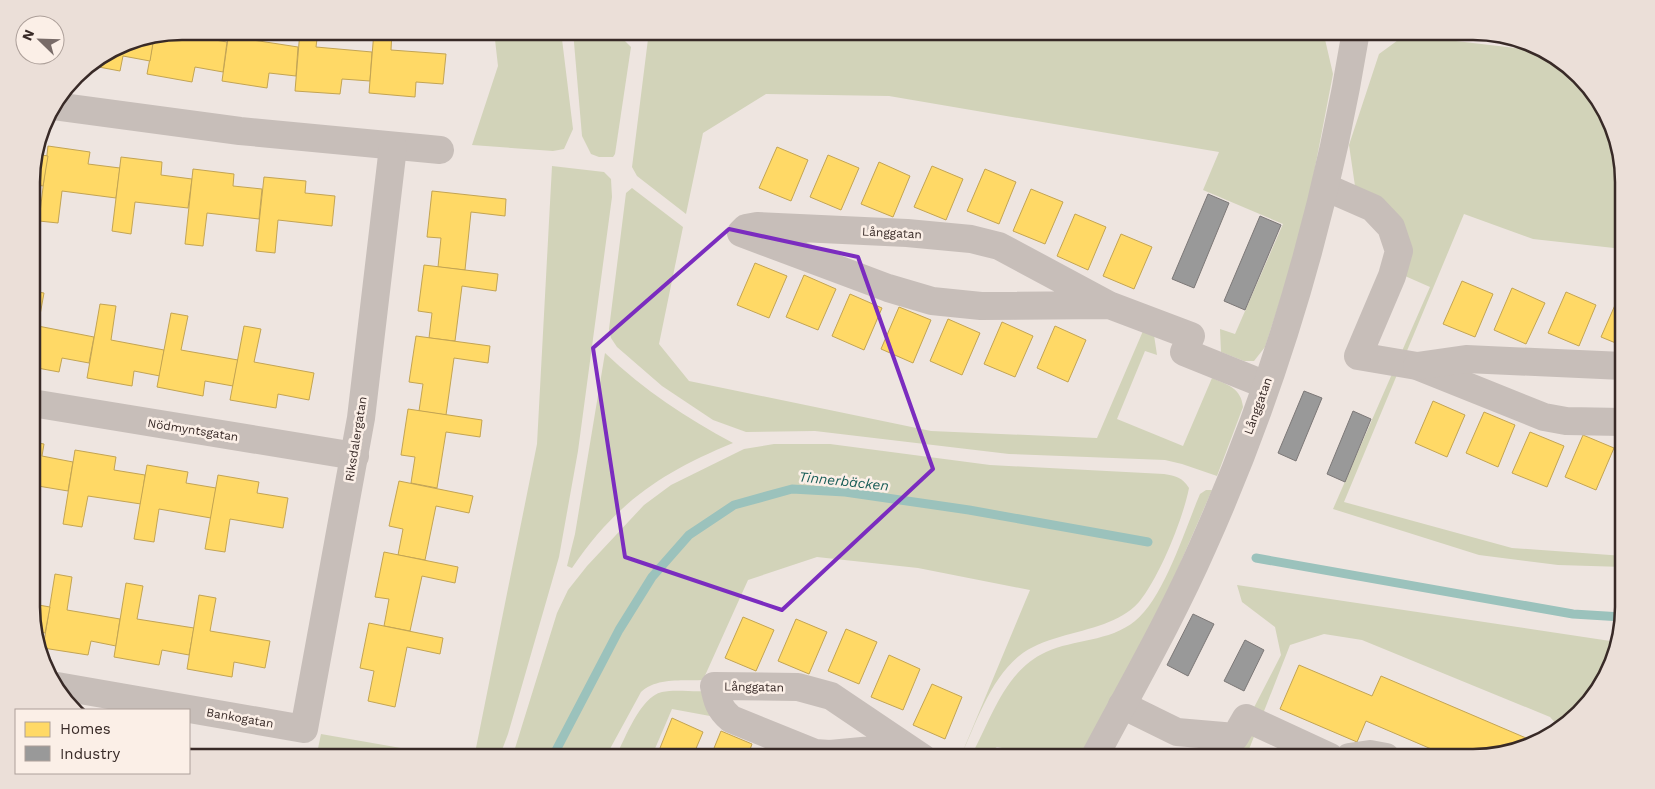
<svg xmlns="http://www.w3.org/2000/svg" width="1655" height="789" font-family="'Work Sans',sans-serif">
<rect width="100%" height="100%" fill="#eee5e0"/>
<g fill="#d2d3b9">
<polygon points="494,31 561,31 573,129 564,149 553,151 472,145 498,66"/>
<polygon points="573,31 615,31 631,47 615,154 613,157 599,157 591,154 582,136"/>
<polygon points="649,31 1321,31 1324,35 1333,74 1303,230 1265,347 1254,361 1244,361 1221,352 1220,329 1235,334 1283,224 1203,190 1219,152 889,96 766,94 703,133 686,214 637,176 632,167"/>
<polygon points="1405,35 1541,51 1593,90 1622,162 1623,249 1533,239 1464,214 1344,502 1512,548 1624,556 1624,567 1558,565 1479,555 1333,509 1430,287 1405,276 1355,186 1349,145 1379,54"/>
<polygon points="552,166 604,172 611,179 612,197 578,451 559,557 508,734 499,758 474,758 537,444"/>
<path d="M632 188 683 227 659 344 689 381 931 431 1097 438 1146 324 1154 335 1157 355 1145 351 1117 419 1183 446 1212 378C1228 385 1241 388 1243 407L1217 476 1182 464 1165 460 1009 454 815 431 746 432 713 420 662 386 617 347 611 338 609 329 626 193Z"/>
<path d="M605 353C644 390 686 418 733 443 662 472 616 503 572 568L567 566 575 534Z"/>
<path d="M774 444H830L990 465 1164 474C1176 476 1182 477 1189 488 1183 519 1159 578 1139 602 1129 613 1117 619 1104 624 1077 634 1041 638 1019 656 989 681 976 724 960 758L1030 590 918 568 817 557 748 580 703 680C683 681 657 677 641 692L605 758H512L557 613 568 590 587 566 644 505 671 485 744 449Z"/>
<path d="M1206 490H1212L1166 596 1080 758H1027L1017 751 997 747 979 758H970C991 720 1004 671 1046 652 1074 639 1109 642 1135 621 1164 598 1185 529 1200 494Z"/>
<polygon points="1237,585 1617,642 1612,665 1587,706 1561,729 1550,717 1362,640 1324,634 1290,645 1246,757 1228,758 1281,655 1275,627 1242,602"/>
<path d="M705 691 710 706V716L672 709 651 758H615C625 739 640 697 662 692 675 689 692 692 705 691Z"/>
<polygon points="321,734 458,758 316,758"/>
</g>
<g fill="#ffd966" stroke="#c3a453">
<polygon points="229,31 247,31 246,39 298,47 296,76 269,73 267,88 222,81"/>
<polygon points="300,31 318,31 316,47 372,52 370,81 342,79 340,94 295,91"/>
<polygon points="374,31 392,31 391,50 446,54 443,84 416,82 415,97 369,93"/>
<polygon points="173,33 227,42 223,72 195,67 192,82 147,74 154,37"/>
<polygon points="154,37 150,61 123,56 120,71 88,65 124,43"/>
<polygon points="48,146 90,152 88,164 120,168 116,198 62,191 58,223 39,221"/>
<polygon points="777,147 808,160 791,201 759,188"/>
<polygon points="36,154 48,156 43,186 32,184 32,172"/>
<polygon points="828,155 859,168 841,210 810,197"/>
<polygon points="121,157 162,162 161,175 192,179 188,208 135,202 131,234 112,231"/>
<polygon points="879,162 910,176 893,217 861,204"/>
<polygon points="932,166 963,179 946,220 914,207"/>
<polygon points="193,169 234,174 233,186 262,189 259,219 207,213 203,246 185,244"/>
<polygon points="985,169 1016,182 999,224 967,211"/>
<polygon points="264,177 306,181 305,193 335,196 332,226 278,220 275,253 256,251"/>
<polygon points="1031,189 1063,202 1045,244 1013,231"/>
<polygon points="432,191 506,199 505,216 471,212 465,270 438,267 441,238 427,237"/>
<polygon points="1075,214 1106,227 1088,270 1057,256"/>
<polygon points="1121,234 1152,247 1134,289 1103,276"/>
<polygon points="755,263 787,276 769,318 737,305"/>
<polygon points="424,265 498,274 496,291 462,286 455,341 429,338 432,313 418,311"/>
<polygon points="804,275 836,289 818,330 786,317"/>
<polygon points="1462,281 1493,294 1475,337 1443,324"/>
<polygon points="1512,288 1545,303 1526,344 1494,330"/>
<polygon points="32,291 44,293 38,326 94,337 89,363 62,358 59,372 32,367"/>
<polygon points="1566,292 1596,305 1579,346 1548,333"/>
<polygon points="850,294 882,308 864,350 832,336"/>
<polygon points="1619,296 1623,298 1623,346 1601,337"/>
<polygon points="100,304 116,306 111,340 164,350 160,376 134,371 132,386 87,378"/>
<polygon points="899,307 931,320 913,363 881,349"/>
<polygon points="171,313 188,316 181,350 238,360 233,386 205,381 203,396 157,387"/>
<polygon points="948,319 980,333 962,375 930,361"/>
<polygon points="1002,322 1033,336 1015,377 984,364"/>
<polygon points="244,326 261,329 254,362 314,373 309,400 278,394 276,408 230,400"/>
<polygon points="1055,326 1086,340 1068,382 1037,368"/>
<polygon points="416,336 490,346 488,363 454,358 446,415 419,411 423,384 409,382"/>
<polygon points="1433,401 1465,415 1447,457 1415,443"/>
<polygon points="408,409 482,420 480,437 446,432 437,488 411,483 415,457 401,455"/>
<polygon points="1484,412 1515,425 1498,467 1466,453"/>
<polygon points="1530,432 1564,446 1547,487 1512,473"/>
<polygon points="1583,435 1614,448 1596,490 1565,477"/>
<polygon points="32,442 44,444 42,456 73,462 68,491 32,485"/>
<polygon points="75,450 116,457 114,470 145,475 141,504 88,496 82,527 63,524"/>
<polygon points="147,465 188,472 186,483 216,488 211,518 159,509 154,542 134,539"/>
<polygon points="1623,468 1623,482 1618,480"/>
<polygon points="218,475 259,482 257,493 288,498 283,528 230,519 225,552 205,549"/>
<polygon points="399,481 473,496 469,513 436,506 425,560 398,555 403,529 389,526"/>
<polygon points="384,552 458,567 455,583 422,576 410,631 384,626 389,599 375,597"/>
<polygon points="55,574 72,577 67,610 120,619 116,646 91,641 88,655 43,648"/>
<polygon points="126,583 143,586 137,619 194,628 189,655 162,650 159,665 114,657"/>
<polygon points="199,595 216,598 210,631 270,641 265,668 234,662 232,677 187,669"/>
<polygon points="33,604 50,607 45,633 34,631"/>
<polygon points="743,617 774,630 756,671 725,658"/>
<polygon points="796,619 827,632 809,674 778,661"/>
<polygon points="369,623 443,638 440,654 407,647 395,707 368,701 374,671 360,668"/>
<polygon points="846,629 877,642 859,684 828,671"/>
<polygon points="889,655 920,669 903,710 871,697"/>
<polygon points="1299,665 1372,696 1381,676 1533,741 1483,757 1450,757 1366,721 1357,742 1280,709"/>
<polygon points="932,684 962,697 945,739 913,725"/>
<polygon points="672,718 703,732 692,758 656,758"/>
<polygon points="721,731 752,744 747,758 710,758"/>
<polygon points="189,748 219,753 218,758 189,758"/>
<polygon points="1258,753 1269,757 1256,757"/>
</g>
<g fill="#999" stroke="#7c7877">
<polygon points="1208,194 1229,203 1194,288 1172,279"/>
<polygon points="1260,216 1281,225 1245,310 1224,301"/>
<polygon points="1304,391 1322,398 1296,461 1278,453"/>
<polygon points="1353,411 1371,419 1345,482 1327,474"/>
<polygon points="1193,614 1214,624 1188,676 1167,665"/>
<polygon points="1245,640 1264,650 1244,691 1224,681"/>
</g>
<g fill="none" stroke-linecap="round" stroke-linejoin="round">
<g stroke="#9bc2bc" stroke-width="9">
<polyline points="1256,558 1573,614 1622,617"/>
<polyline points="552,758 619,630 652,577 689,535 734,505 792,489 845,492 969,510 1148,542"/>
</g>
<g stroke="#c7beb9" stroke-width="28">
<polyline points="54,106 240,131 440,150"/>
<polyline points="1325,187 1373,208 1391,227 1399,251 1392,276 1358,356 1417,366 1544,417 1566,421 1623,422"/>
<polyline points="1109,305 981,306 932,301 888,288 741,233 746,228 757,226 907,233 971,239 999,246 1109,305 1191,336 1184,352 1266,385"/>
<polyline points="1417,366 1466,359 1623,366"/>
<polyline points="32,403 355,456"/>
<polyline points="57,686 304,729 361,418 393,147"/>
<polyline points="1122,705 1177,732 1235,737 1246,718 1330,757"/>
<path d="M905 747 830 754 815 753 731 719C719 709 717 701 714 686L798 687 831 696 923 758"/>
<polyline points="1349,757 1370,754 1386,757"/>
<path d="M1094 758C1131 688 1171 619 1203 546 1276 383 1327 208 1356 31"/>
</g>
</g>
<path fill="none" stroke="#7b2cbf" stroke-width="4" stroke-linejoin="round" d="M729 229 858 257 933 469 782 610 625 557 593 348Z"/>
<g text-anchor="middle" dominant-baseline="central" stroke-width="5" stroke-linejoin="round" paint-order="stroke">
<g font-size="12" fill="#382a27" stroke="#fbefe7">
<text transform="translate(892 233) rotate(3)">Långgatan</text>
<text transform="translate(1258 406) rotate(-70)">Långgatan</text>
<text transform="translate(193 430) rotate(9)">Nödmyntsgatan</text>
<text transform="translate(356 439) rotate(-81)">Riksdalergatan</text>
<text transform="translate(754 687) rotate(1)">Långgatan</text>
<text transform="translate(240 718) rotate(10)">Bankogatan</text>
</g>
<g font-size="14" font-style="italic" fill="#195d58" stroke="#fbefe7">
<text transform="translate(844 481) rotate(6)">Tinnerbäcken</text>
</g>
</g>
<path d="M0 0H1655V789H0ZM182 40H1473A142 142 0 0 1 1615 182V607A142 142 0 0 1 1473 749H182A142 142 0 0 1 40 607V182A142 142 0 0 1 182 40Z" fill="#ebdfd8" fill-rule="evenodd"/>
<path fill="none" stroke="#382a27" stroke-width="2.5" d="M182 40H1473A142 142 0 0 1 1615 182V607A142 142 0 0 1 1473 749H182A142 142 0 0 1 40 607V182A142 142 0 0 1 182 40Z"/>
<rect x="15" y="709" width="175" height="65" fill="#fbefe7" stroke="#ada09a"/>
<rect x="25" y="722" width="25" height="15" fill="#ffd966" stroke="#ada09a"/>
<text x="60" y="734" font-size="15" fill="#382a27">Homes</text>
<rect x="25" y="746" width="25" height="15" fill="#999999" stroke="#ada09a"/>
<text x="60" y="759" font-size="15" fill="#382a27">Industry</text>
<g transform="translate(40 40) rotate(293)"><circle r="24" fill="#fbefe7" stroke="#ada09a"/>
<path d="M0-4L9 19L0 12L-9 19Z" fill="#786b68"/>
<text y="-8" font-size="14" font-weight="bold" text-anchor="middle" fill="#382a27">N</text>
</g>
</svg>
